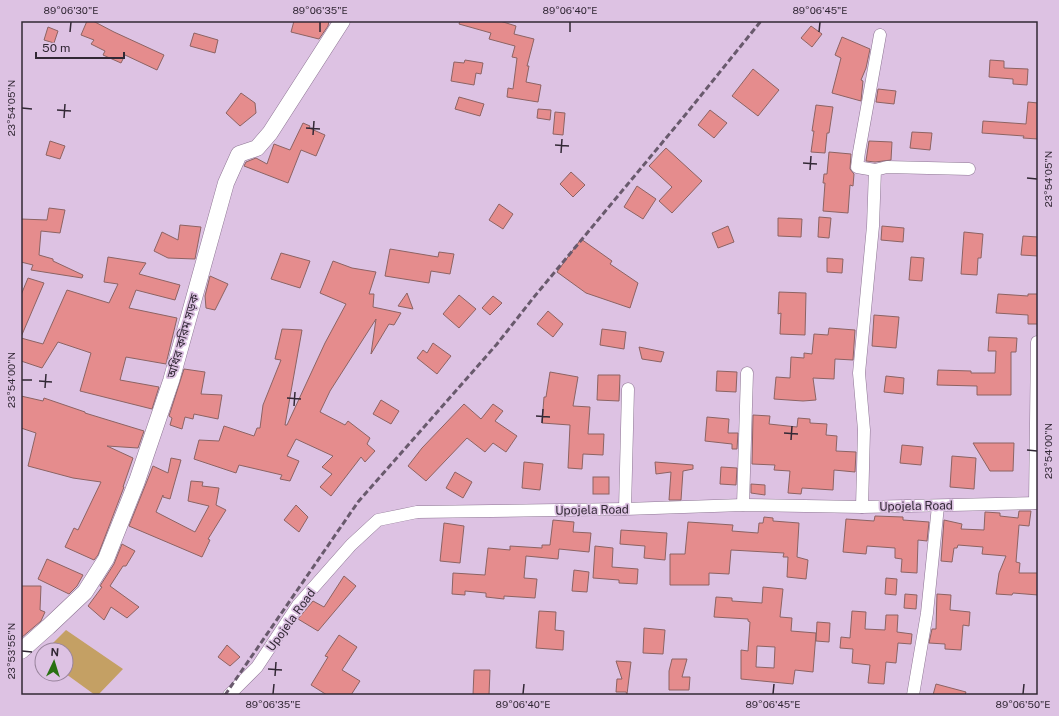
<svg xmlns="http://www.w3.org/2000/svg" width="1059" height="716" font-family="'Public Sans','Noto Sans Bengali',sans-serif">
<rect width="100%" height="100%" fill="#ddc2e3"/>
<polygon fill="#c4a064" points="66,630 123,669 98,695 95,695 66,674 66,650 46,650"/>
<g fill="#e58c8d" stroke="#8c6363" fill-rule="evenodd">
<polygon points="87,21 93,21 114,32 164,55 157,70 125,55 121,63 103,55 105,51 91,44 94,40 81,35"/>
<polygon points="294,21 329,21 328,26 319,39 291,32"/>
<polygon points="460,21 500,21 516,26 514,34 534,39 527,66 529,66 526,82 541,85 538,102 507,97 508,88 513,89 517,58 512,57 515,46 489,39 491,33 459,24"/>
<polygon points="811,26 822,34 812,47 801,38"/>
<polygon points="48,27 58,31 54,43 44,40"/>
<polygon points="194,33 218,40 215,53 190,46"/>
<polygon points="842,37 870,49 866,68 861,80 863,81 861,101 832,93 841,58 835,55"/>
<polygon points="465,60 483,63 481,74 476,73 474,85 451,81 454,62 464,63"/>
<polygon points="990,60 1004,61 1004,68 1028,69 1027,85 1013,84 1013,79 989,77"/>
<polygon points="753,69 779,90 758,116 732,96"/>
<polygon points="878,89 896,91 894,104 876,102"/>
<polygon points="241,93 255,103 256,113 240,126 226,113"/>
<polygon points="459,97 484,104 480,116 455,109"/>
<polygon points="1028,102 1038,103 1038,139 1023,138 1024,136 982,133 983,121 1026,124"/>
<polygon points="816,105 833,107 829,133 827,133 825,153 811,152 814,131 812,131"/>
<polygon points="538,109 551,110 550,120 537,118"/>
<polygon points="710,110 727,123 714,138 698,125"/>
<polygon points="555,112 565,113 563,135 553,134"/>
<polygon points="303,123 310,126 309,128 325,135 316,156 301,150 288,183 244,166 246,162 256,158 267,164 274,144 290,150"/>
<polygon points="912,132 932,133 930,150 910,148"/>
<polygon points="50,141 65,146 60,159 46,155"/>
<polygon points="869,141 892,142 891,160 875,162 866,161"/>
<polygon points="666,148 702,181 672,213 659,201 672,187 649,166"/>
<polygon points="829,152 851,154 850,169 854,174 853,186 850,185 848,213 823,211 825,183 823,183 824,174 827,174"/>
<polygon points="571,172 585,185 573,197 560,184"/>
<polygon points="637,186 656,199 643,219 624,207"/>
<polygon points="499,204 513,214 503,229 489,220"/>
<polygon points="49,208 65,210 60,233 41,231 39,255 53,259 53,261 83,275 82,278 31,270 33,265 21,262 21,219 47,220"/>
<polygon points="819,217 831,218 829,238 818,237"/>
<polygon points="778,218 802,219 801,237 778,236"/>
<polygon points="180,225 201,227 195,259 168,258 154,251 162,232 178,240"/>
<polygon points="728,226 734,242 718,248 712,233"/>
<polygon points="882,226 904,228 903,242 881,240"/>
<polygon points="964,232 983,234 981,258 978,258 977,275 961,274"/>
<polygon points="1023,236 1038,237 1038,256 1021,255"/>
<polygon points="581,239 612,261 610,264 638,283 630,308 586,293 557,272"/>
<polygon points="390,249 438,257 439,252 454,254 450,274 431,271 429,283 385,276"/>
<polygon points="281,253 310,261 300,288 271,279"/>
<polygon points="108,257 146,263 139,274 180,285 175,300 136,290 129,308 177,318 166,364 126,357 120,380 159,387 152,409 80,391 91,353 58,342 42,368 21,361 21,338 43,344 67,290 109,303 118,284 104,282"/>
<polygon points="911,257 924,258 922,281 909,280"/>
<polygon points="827,258 843,259 842,273 827,272"/>
<polygon points="333,261 352,268 376,272 369,294 374,294 373,307 401,313 394,325 389,324 371,354 376,319 330,391 320,412 345,425 348,421 370,438 367,444 375,451 365,462 361,457 331,496 320,487 332,474 322,467 333,456 296,439 287,456 299,461 290,481 280,479 282,475 239,465 236,473 194,459 199,440 219,441 224,426 254,436 257,428 260,428 263,405 281,360 275,359 282,329 302,330 285,425 287,425 325,343 346,304 320,293"/>
<polygon points="210,276 228,284 215,310 206,308 205,296"/>
<polygon points="28,278 44,283 21,337 21,295"/>
<polygon points="779,292 806,293 805,335 780,334 781,313 778,314"/>
<polygon points="407,293 413,309 398,306"/>
<polygon points="998,294 1028,296 1028,294 1038,294 1038,324 1028,324 1028,315 996,313"/>
<polygon points="459,295 476,309 459,328 443,314"/>
<polygon points="493,296 502,303 490,315 482,308"/>
<polygon points="548,311 563,324 553,337 537,324"/>
<polygon points="874,315 899,317 896,348 872,346"/>
<polygon points="829,328 855,330 853,360 835,359 834,379 813,378 816,400 803,401 774,399 776,377 790,378 791,357 804,358 804,353 812,354 814,334 828,335"/>
<polygon points="602,329 626,332 624,349 600,345"/>
<polygon points="989,337 1017,338 1016,352 1011,352 1011,395 977,395 977,386 937,385 938,370 971,371 971,373 995,373 996,351 988,351"/>
<polygon points="433,343 451,356 437,374 417,358 423,350 427,353"/>
<polygon points="639,347 664,352 661,362 642,359"/>
<polygon points="184,369 205,372 201,394 222,395 218,419 194,414 193,419 185,417 182,429 170,425 172,418 169,416"/>
<polygon points="717,371 737,372 736,392 716,391"/>
<polygon points="550,372 578,377 573,406 590,407 588,434 604,434 603,455 583,454 582,469 568,468 570,425 542,423 544,397 546,397"/>
<polygon points="598,375 620,375 619,401 597,400"/>
<polygon points="886,376 904,378 903,394 884,392"/>
<polygon points="21,396 43,401 44,398 85,412 85,413 144,431 138,448 107,446 133,458 123,487 124,487 98,555 94,560 65,547 74,528 78,530 101,482 73,478 28,466 36,433 21,428"/>
<polygon points="381,400 399,411 391,424 373,414"/>
<polygon points="464,404 481,419 493,404 503,411 495,421 517,436 506,452 493,443 485,452 467,438 426,481 408,466 422,448"/>
<polygon points="753,415 770,416 769,424 797,427 798,418 810,419 810,423 827,424 826,435 837,436 836,451 856,452 855,472 834,470 833,490 802,488 801,494 788,493 790,471 774,470 775,465 752,464"/>
<polygon points="707,417 729,419 728,433 738,433 737,449 732,449 732,444 705,441"/>
<polygon points="973,443 1014,443 1013,471 990,471"/>
<polygon points="902,445 923,447 921,465 900,463"/>
<polygon points="952,456 976,458 974,489 950,487"/>
<polygon points="171,458 181,460 170,499 163,497 163,495 156,512 195,532 209,506 188,501 191,481 203,482 202,486 219,488 216,505 226,510 208,539 210,540 202,557 129,526 153,466 168,473"/>
<polygon points="524,462 543,464 540,490 522,488"/>
<polygon points="655,462 693,465 693,469 683,471 681,500 669,500 671,472 656,474"/>
<polygon points="721,467 737,468 736,485 720,484"/>
<polygon points="455,472 472,482 463,498 446,488"/>
<rect x="593" y="477" width="16" height="17"/>
<polygon points="751,484 765,485 765,495 751,493"/>
<polygon points="296,505 308,517 299,532 284,520"/>
<polygon points="1019,511 1031,511 1029,526 1019,525 1016,562 1020,563 1019,573 1038,573 1038,595 1013,593 1012,595 996,594 999,573 1006,556 982,554 983,547 958,545 957,548 954,548 952,562 941,561 944,520 962,524 961,529 984,530 985,512 1000,513 1000,516 1018,518"/>
<polygon points="875,516 903,517 903,520 929,522 927,541 918,540 917,573 901,572 902,559 895,558 895,548 867,546 866,554 843,552 846,519 874,521"/>
<polygon points="764,517 773,518 773,521 799,523 797,557 808,560 806,579 787,577 788,557 783,557 784,553 731,550 729,574 709,573 709,585 670,585 670,554 685,554 688,522 733,525 732,531 758,533 759,523 763,523"/>
<polygon points="553,520 574,522 573,532 591,533 589,552 559,549 558,559 526,556 524,578 537,579 535,598 504,596 504,599 486,597 486,593 465,591 465,595 452,594 453,573 485,575 488,548 510,550 510,546 542,548 542,545 550,545"/>
<polygon points="444,523 464,526 460,563 440,561"/>
<polygon points="621,530 667,533 665,560 644,558 645,546 620,544"/>
<polygon points="122,544 135,551 126,566 123,566 110,586 139,607 127,618 111,607 104,620 88,606 102,587 100,586 114,564"/>
<polygon points="595,546 613,548 612,567 638,569 637,584 619,583 619,580 593,578"/>
<polygon points="47,559 83,575 77,586 69,594 38,579"/>
<polygon points="574,570 589,572 587,592 572,591"/>
<polygon points="344,576 356,586 318,631 298,619 313,601 324,607"/>
<polygon points="886,578 897,579 896,595 885,594"/>
<polygon points="21,586 41,586 40,610 45,612 41,621 21,638"/>
<path d="M763 587 783 589 780 617 792 618 791 631 816 633 813 672 795 670 793 684 741 679V650L748 651 750 622 748 621V619L714 617 716 597 732 598V601L762 603ZM757 646 775 647 774 668 756 667Z"/>
<polygon points="905,594 917,595 916,609 904,608"/>
<polygon points="937,594 951,595 950,610 970,612 969,626 963,625 961,650 945,649 945,644 929,643 932,629 936,629"/>
<polygon points="539,611 556,612 555,630 564,631 563,650 536,648"/>
<polygon points="852,611 866,612 865,629 885,630 886,615 898,615 897,632 912,634 911,644 898,643 896,663 886,662 884,684 868,683 870,665 852,663 853,649 840,648 841,637 850,638"/>
<polygon points="817,622 830,623 829,642 816,641"/>
<polygon points="644,628 665,630 663,654 643,653"/>
<polygon points="339,635 357,647 342,670 360,681 351,695 327,695 311,685 328,657 325,656"/>
<polygon points="227,645 240,657 230,666 218,657"/>
<polygon points="672,659 687,659 682,677 690,677 689,690 669,690 669,671"/>
<polygon points="616,661 631,662 627,694 626,692 616,692 617,679 622,679"/>
<polygon points="474,670 490,670 489,695 473,695"/>
<polygon points="936,684 966,692 965,695 933,695"/>
</g>
<g fill="none" stroke-linecap="round" stroke-linejoin="round">
<defs>
<g id="street">
<polyline points="875,170 857,167 859,152 880,35"/>
<polyline points="1035,503 1037,342"/>
<polyline points="743,505 747,373"/>
<polyline points="862,507 864,430 859,373 873,226 875,170 887,167 969,169"/>
<polyline points="625,509 628,389"/>
<polyline points="229,695 257,667 298,605 351,545 378,520 417,512 625,509 743,505 862,507 1038,503"/>
<polyline points="913,695 927,613 938,506"/>
</g>
<polyline id="secondary" points="21,651 48,627 85,592 106,559 137,481 171,381 226,183 239,154 257,148 270,133 342,21"/>
</defs>
<use href="#street" stroke="#8d7593" stroke-width="13"/>
<use href="#secondary" stroke="#8d7593" stroke-width="17"/>
<use href="#street" stroke="#fff" stroke-width="12"/>
<use href="#secondary" stroke="#fff" stroke-width="16"/>
<polyline stroke="#695a6d" stroke-width="3" stroke-dasharray="6 3" stroke-linecap="butt" points="225,695 358,502 497,344 534,297 686,114 761,21"/>
</g>
<path fill="none" stroke="#322835" stroke-width="1.5" d="M70 32 71 22M320 32V22M570 32V22M819 32 820 22M22 108 32 109M57 110 71 111M64 118 65 104M306 128 320 129M313 135 314 121M555 145 569 146M561 153 562 139M803 163 817 164M810 170 811 156M1027 178 1037 179M22 380H32M39 381 52 382M45 388 46 374M287 398 301 399M294 406 295 392M536 416 550 417M542 423 543 409M784 433 798 434M791 440 792 426M1027 450 1037 451M22 651 32 652M268 669 282 670M275 676 276 662M273 694 274 684M523 694 524 684M773 694 774 684M1023 694 1024 684"/>
<g text-anchor="middle" dominant-baseline="central" stroke-width="3.5" stroke-linejoin="round" paint-order="stroke">
<g font-size="12" fill="#322835" stroke="#ddc2e3">
<text transform="translate(183 336) rotate(-74)">অধির করিম সড়ক</text>
<text transform="translate(916 506) rotate(-1)">Upojela Road</text>
<text transform="translate(592 510) rotate(-1)">Upojela Road</text>
<text transform="translate(291 620) rotate(-54)">Upojela Road</text>
</g>
</g>
<rect width="1059" height="716" fill="none" stroke="#ddc2e3" stroke-width="44"/>
<g transform="translate(54 662) rotate(4)"><circle r="19" fill="#ddc2e3" stroke="#99849d"/>
<path d="M0-3L7 15L0 10L-7 15Z" fill="#287011"/>
<text y="-6" font-size="11" font-weight="bold" text-anchor="middle" fill="#322835">N</text>
</g>
<path d="M36 52v6h88v-6" fill="none" stroke="#322835" stroke-width="2"/>
<text x="42" y="52" font-size="12" fill="#322835" stroke="#ddc2e3" stroke-width="3" paint-order="stroke">50 m</text>
<rect x="22" y="22" width="1015" height="672" fill="none" stroke="#322835" stroke-width="1.5"/>
<g font-size="10" text-anchor="middle" fill="#322835">
<text x="71" y="14">89°06'30"E</text>
<text x="320" y="14">89°06'35"E</text>
<text x="570" y="14">89°06'40"E</text>
<text x="820" y="14">89°06'45"E</text>
<text transform="translate(11 108) rotate(-90)" y="4">23°54'05"N</text>
<text transform="translate(1048 179) rotate(-90)" y="4">23°54'05"N</text>
<text transform="translate(11 380) rotate(-90)" y="4">23°54'00"N</text>
<text transform="translate(1048 451) rotate(-90)" y="4">23°54'00"N</text>
<text transform="translate(11 651) rotate(-90)" y="4">23°53'55"N</text>
<text x="273" y="708">89°06'35"E</text>
<text x="523" y="708">89°06'40"E</text>
<text x="773" y="708">89°06'45"E</text>
<text x="1023" y="708">89°06'50"E</text>
</g>
</svg>
